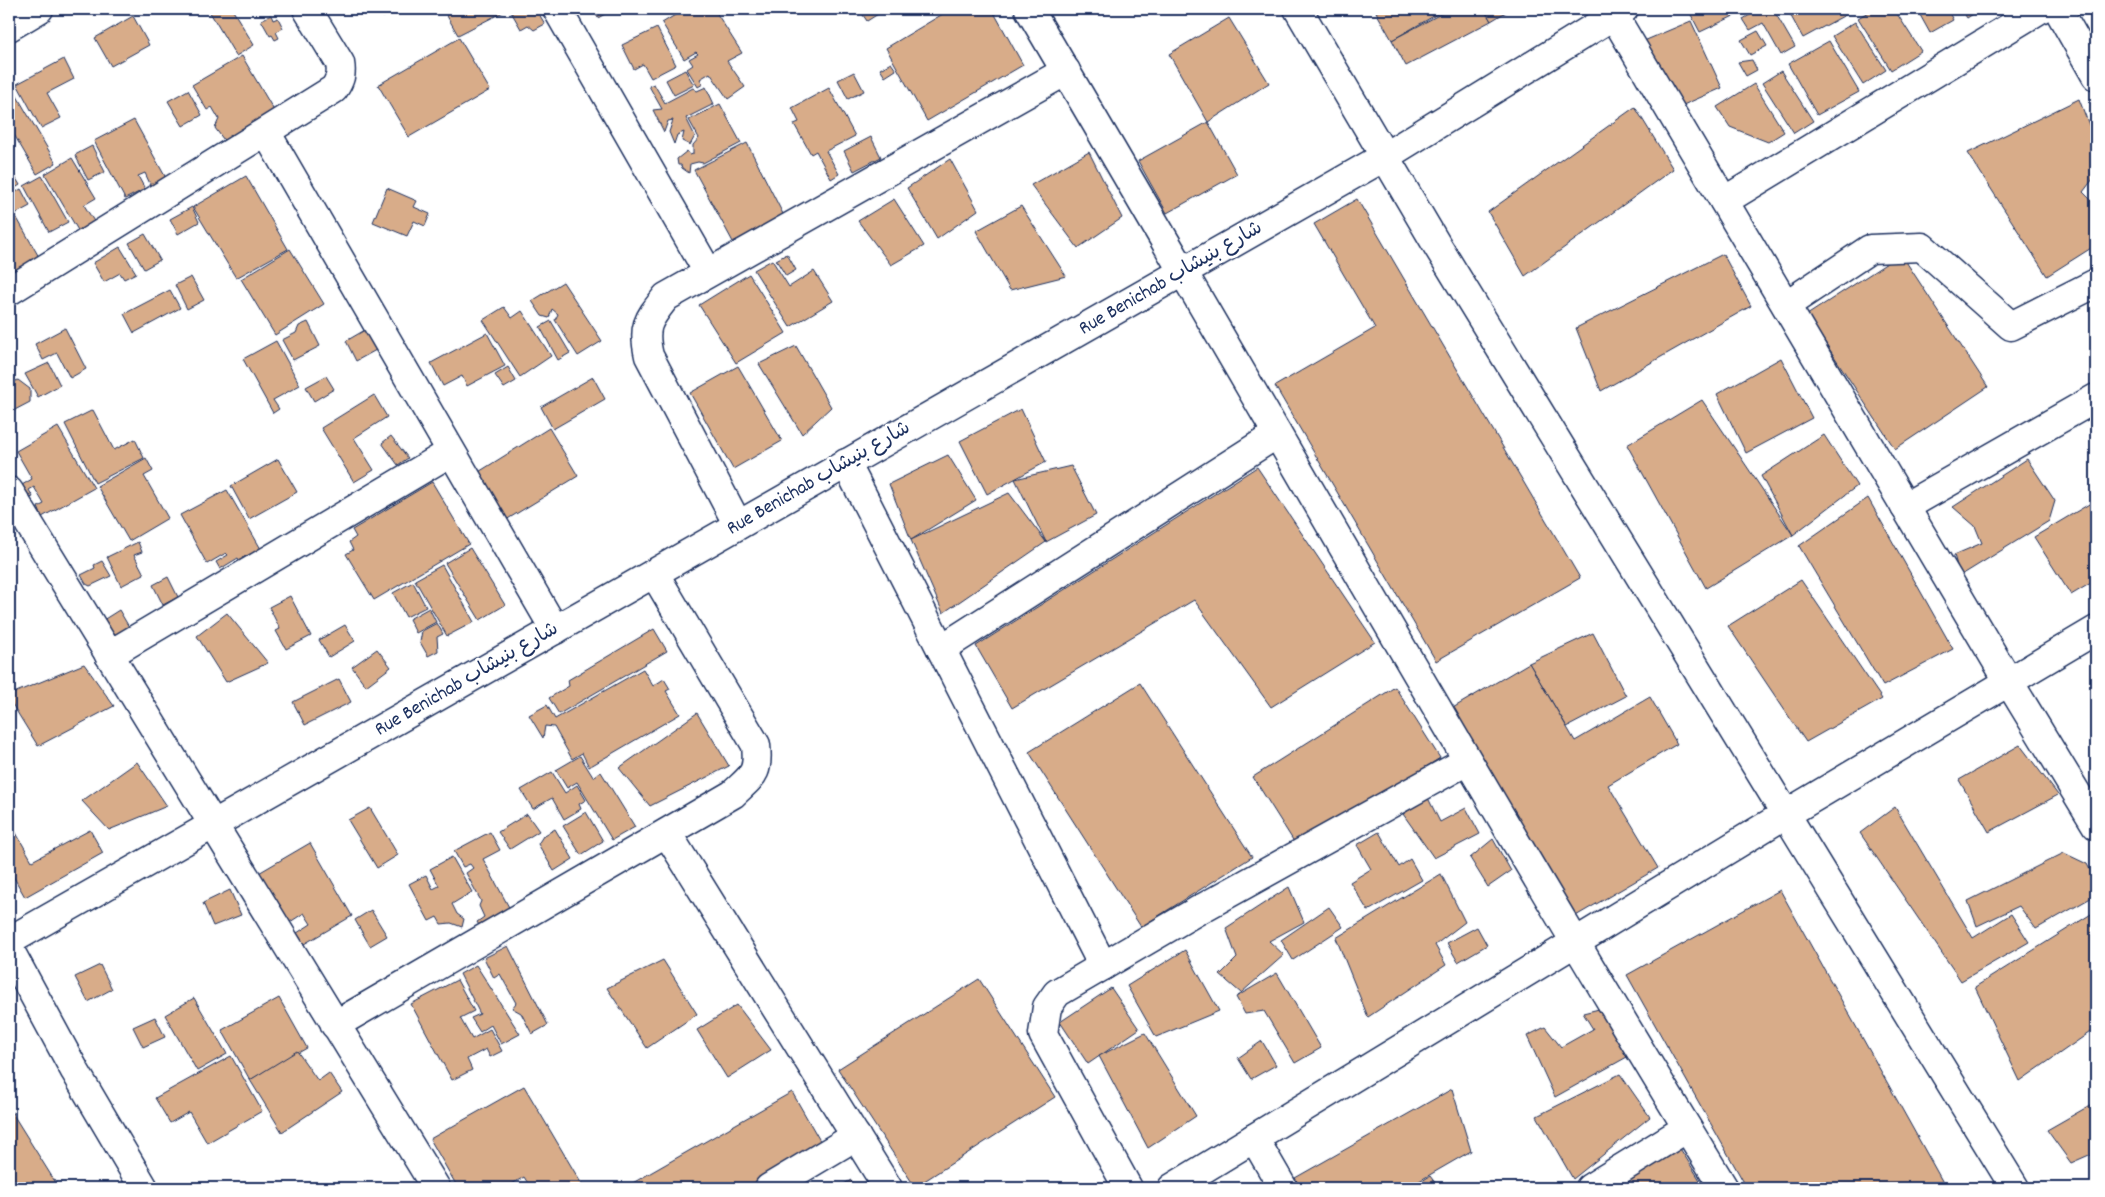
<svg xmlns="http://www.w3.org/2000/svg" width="2105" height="1197" font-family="Dekko,'Playpen Sans Arabic',sans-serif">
<rect width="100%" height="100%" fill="#fff"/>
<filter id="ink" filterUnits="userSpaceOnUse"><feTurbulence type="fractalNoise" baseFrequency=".02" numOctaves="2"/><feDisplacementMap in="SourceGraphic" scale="10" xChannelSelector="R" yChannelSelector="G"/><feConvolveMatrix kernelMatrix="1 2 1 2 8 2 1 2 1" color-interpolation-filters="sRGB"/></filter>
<g filter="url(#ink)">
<g fill="#d8ac89" stroke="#1b2f5e">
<polygon points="208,9 232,9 254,45 236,56"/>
<polygon points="378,9 397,9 383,17"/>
<polygon points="443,9 509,9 458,35"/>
<polygon points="512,9 536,9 545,24 534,30 528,25 521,29 510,10"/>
<polygon points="593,9 608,9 610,11 598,18"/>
<polygon points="685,9 714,9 742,53 727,61 745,87 728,99 710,73 700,79 703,84 698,87 687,69 693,65 689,59 698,54 696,52 684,59 662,23"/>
<polygon points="859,9 886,9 867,21"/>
<polygon points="951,9 992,9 1023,65 927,121 886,48"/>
<polygon points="1382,9 1446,9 1392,40 1376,12"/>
<polygon points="1450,9 1484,9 1491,21 1406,66 1392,40"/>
<polygon points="1484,9 1511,9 1491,21"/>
<polygon points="1688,9 1735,9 1738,14 1700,32"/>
<polygon points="1760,9 1773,9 1795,47 1781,55 1763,23 1750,30 1743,19"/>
<polygon points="1787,9 1844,9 1847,14 1803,38"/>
<polygon points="1873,9 1894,9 1921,51 1891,70 1858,18"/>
<polygon points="1905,9 1921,9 1909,16"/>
<polygon points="1932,9 1947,9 1953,20 1930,33 1920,15"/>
<polygon points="1961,9 1981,9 1967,18"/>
<polygon points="271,15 273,20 278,18 283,28 276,32 279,38 275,40 272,35 270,36 261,20"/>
<polygon points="133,16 149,45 111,66 95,38"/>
<polygon points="1229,18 1269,83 1208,122 1169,54"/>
<polygon points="1691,21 1722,88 1674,109 1644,41"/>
<polygon points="1855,22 1886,70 1863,85 1832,36"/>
<polygon points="657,28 676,65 651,78 643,64 634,69 622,45"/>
<polygon points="1758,31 1767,46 1750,55 1741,40"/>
<polygon points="459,38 490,90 409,137 378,85"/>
<polygon points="1829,41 1859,92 1817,115 1788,64"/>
<polygon points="242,56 276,114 226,143 215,128 219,119 212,107 207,110 192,85"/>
<polygon points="64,59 74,79 47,93 61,118 41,128 17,84"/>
<polygon points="1752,60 1757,70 1746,76 1738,62"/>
<polygon points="891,63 896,70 885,77 880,69"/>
<polygon points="685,70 694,85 674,95 666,80"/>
<polygon points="1781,71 1813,121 1794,133 1762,83"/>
<polygon points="854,72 864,91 848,99 838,80"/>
<polygon points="654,84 665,103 693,88 697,91 706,87 714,104 686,118 695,136 690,145 682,141 684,132 677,135 674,144 669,132 673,120 668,121 664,132 653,110 662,109 649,86"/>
<polygon points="1754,84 1784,132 1768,142 1730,127 1717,107"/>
<polygon points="829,88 855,136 826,151 839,174 831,179 816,151 811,154 794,124 799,122 792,108"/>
<polygon points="188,90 202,115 183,126 168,101"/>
<polygon points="14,91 56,163 37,174 9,126 9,94"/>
<polygon points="2079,99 2096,143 2096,175 2083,192 2096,205 2096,245 2047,276 1968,153"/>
<polygon points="720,104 741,143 703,163 698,162 690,164 689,173 682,168 681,165 678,165 677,159 687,151 690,155 693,154 693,145 699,138 689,120"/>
<polygon points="1635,107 1673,169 1525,276 1488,212"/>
<polygon points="134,120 166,178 151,186 145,173 138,176 145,189 125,199 94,141"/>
<polygon points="1208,122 1237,174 1167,213 1138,161"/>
<polygon points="871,137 881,157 854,171 844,151"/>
<polygon points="747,143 784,216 733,242 694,170"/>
<polygon points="92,146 105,172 88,180 75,155"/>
<polygon points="1089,152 1122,218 1078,248 1031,185"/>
<polygon points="72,158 96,198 84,205 95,223 79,232 45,174"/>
<polygon points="950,159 978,210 937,239 907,188"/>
<polygon points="9,167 20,185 9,192"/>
<polygon points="42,176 68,222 49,232 24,186"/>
<polygon points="246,176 288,249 236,278 193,207"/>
<polygon points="387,188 417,201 414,207 430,214 425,226 414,221 407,236 373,222"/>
<polygon points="21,189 30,206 15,214 9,202 9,196"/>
<polygon points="894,199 924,246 891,265 858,221"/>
<polygon points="1357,199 1580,578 1436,661 1275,386 1375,328 1314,224"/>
<polygon points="9,204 39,257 9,274"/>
<polygon points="1021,206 1066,276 1010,290 976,231"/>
<polygon points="192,207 199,222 178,234 170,219"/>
<polygon points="145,234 160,260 144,269 129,243"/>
<polygon points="120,247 136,273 124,279 120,273 104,282 93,263"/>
<polygon points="290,249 324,304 275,335 241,279"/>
<polygon points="787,254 796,270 786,276 776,260"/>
<polygon points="1723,254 1751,306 1601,391 1576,328"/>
<polygon points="1901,254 1988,387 1895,449 1807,315"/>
<polygon points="772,260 789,287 814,271 833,301 790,327 754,270"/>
<polygon points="749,274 786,333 736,363 699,305"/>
<polygon points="191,277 204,300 187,309 175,285"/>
<polygon points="563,282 602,341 578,356 555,320 558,314 552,309 549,318 542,316 532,301"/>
<polygon points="170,290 180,308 134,333 124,314"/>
<polygon points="504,307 512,318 522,311 551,356 520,377 483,320"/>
<polygon points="551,321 570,353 558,360 540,327"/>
<polygon points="308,322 320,346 293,360 282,340 296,333 299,326"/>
<polygon points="65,328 86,369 70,378 57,353 43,360 35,344"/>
<polygon points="365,330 376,350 356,361 346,341"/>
<polygon points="487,333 505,366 467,386 462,376 443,386 431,363"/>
<polygon points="276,341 300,385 273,400 279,409 273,413 243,359"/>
<polygon points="796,346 831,407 802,434 759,364"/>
<polygon points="1781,358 1812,418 1746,453 1717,394"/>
<polygon points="49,363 60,385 38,397 25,374"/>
<polygon points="738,366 782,441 733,469 690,393"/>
<polygon points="508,367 516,381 504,388 495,375"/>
<polygon points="326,376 334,389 314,401 306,387"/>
<polygon points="593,377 605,399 553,429 541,407"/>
<polygon points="18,380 30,389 30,402 9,413 9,384"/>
<polygon points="374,395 387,417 354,438 374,470 354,482 321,428"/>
<polygon points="1702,400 1793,535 1706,588 1627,445"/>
<polygon points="1021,409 1046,462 987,494 960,441"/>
<polygon points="93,410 114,450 135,439 144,458 95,483 65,424"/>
<polygon points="58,427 94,488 42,517 38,507 44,504 34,487 29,490 33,497 25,500 17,488 32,479 16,451"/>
<polygon points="549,428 578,476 506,520 477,473"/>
<polygon points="1824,435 1857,486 1793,535 1761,476"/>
<polygon points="391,436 408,458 398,465 382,443"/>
<polygon points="948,455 976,500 911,540 889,484"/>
<polygon points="146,458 153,471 144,476 168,518 129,541 97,486"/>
<polygon points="278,459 297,492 249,519 231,486"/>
<polygon points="2027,459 2055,501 2049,521 1960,576 1954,555 1982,543 1975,526 1953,507"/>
<polygon points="1071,466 1096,515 1046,542 1015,479"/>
<polygon points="1257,467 1375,642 1271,707 1194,600 1012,708 976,646"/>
<polygon points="432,482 469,544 374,600 346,554 353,550 349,542 356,537 352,530"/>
<polygon points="227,490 261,549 242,558 247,566 243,568 238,558 220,569 216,562 228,555 226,553 207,564 180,515"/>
<polygon points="1009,493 1046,542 943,613 911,540"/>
<polygon points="1868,498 1953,649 1883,686 1799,546"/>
<polygon points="2096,500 2096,580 2071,595 2034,537"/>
<polygon points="138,542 142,552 134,555 144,574 121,586 107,557"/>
<polygon points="470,548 505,605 480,620 445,563"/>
<polygon points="102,561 111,576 90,586 86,584 81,575 95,568 94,565"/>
<polygon points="442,565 474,622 447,636 415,580"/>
<polygon points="168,577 178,597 163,605 153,585"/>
<polygon points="1801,580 1882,699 1806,742 1728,626"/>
<polygon points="413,582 426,607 406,617 393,593"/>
<polygon points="290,596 311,636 286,649 276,631 280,629 269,607"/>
<polygon points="429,608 436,622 416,633 409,619"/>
<polygon points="119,610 129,627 109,638 100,622"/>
<polygon points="227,613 268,663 226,682 197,636"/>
<polygon points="437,623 443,634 437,637 438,651 428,656 420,642 422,631"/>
<polygon points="345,625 355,641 329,657 319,640"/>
<polygon points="654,629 667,651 559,714 549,698 569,686 568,680"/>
<polygon points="1593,633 1626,696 1567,727 1529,663"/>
<polygon points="377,649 391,667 366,686 352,667"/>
<polygon points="1529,663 1575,741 1650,697 1677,744 1608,785 1658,868 1574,917 1451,709"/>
<polygon points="84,664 114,706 38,746 9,699 9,695"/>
<polygon points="643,669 653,686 664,679 670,689 666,691 680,714 589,767 582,753 572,759 554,727 545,726 543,738 529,715 547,705 555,719"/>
<polygon points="339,679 351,702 305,725 293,702"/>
<polygon points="1140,683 1252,857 1141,927 1029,752"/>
<polygon points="1395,687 1440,758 1298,848 1253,777"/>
<polygon points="697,713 729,766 650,806 619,768"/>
<polygon points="2020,745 2058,795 1989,832 1959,780"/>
<polygon points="580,756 593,777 601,772 635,827 612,840 577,782 567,788 556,770"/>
<polygon points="137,762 167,806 109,830 82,801"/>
<polygon points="552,772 565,793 577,785 586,800 579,804 581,809 564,819 552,798 533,809 521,790"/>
<polygon points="1428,798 1440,822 1466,808 1480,834 1434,858 1403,814"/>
<polygon points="1895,807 1973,938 2011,914 2029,942 1961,981 1860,833"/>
<polygon points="370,808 398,855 377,868 348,820"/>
<polygon points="586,812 603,841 581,855 563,826"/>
<polygon points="527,814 539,831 510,849 498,832"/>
<polygon points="11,824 32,861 90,830 103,853 25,897 9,869 9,825"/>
<polygon points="555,829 573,859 554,871 538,844 543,836"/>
<polygon points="490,832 500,850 483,859 511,911 480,927 477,922 484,917 479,906 481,901 466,873 473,868 470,864 463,867 454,851"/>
<polygon points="1379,832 1399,867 1410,859 1422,880 1368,911 1350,882 1371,869 1357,845"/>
<polygon points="1493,839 1511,871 1488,887 1470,858"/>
<polygon points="310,843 352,916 304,944 297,933 311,924 304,913 287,924 257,874"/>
<polygon points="2064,853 2087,864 2096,881 2096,895 2036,929 2019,906 1977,926 1968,901"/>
<polygon points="452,857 472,892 452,904 457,914 464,919 462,927 451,923 441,924 437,917 429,921 409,884 426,875 433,889 439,886 430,869"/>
<polygon points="1441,874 1465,922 1435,945 1446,965 1368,1017 1336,938"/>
<polygon points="1289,887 1304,922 1269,941 1284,955 1241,993 1220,975 1237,958 1226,928"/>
<polygon points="230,890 241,915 213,926 203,903"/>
<polygon points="1780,890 1946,1188 1747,1188 1627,975"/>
<polygon points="1329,907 1343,927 1293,960 1281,940"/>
<polygon points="371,910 387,936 370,946 355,920"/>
<polygon points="2096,911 2096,1028 2020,1081 1975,987"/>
<polygon points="1477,927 1487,945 1458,962 1447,943"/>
<polygon points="508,946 548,1025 532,1034 521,1013 512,1008 516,1003 500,974 494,978 484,958"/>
<polygon points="1185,950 1219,1011 1156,1037 1127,986"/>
<polygon points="663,960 697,1014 647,1048 607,988"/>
<polygon points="100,965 112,989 88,1002 75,977"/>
<polygon points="476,965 520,1034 501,1044 491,1025 480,1032 471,1018 480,1014 460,974"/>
<polygon points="1277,973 1321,1048 1295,1063 1264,1011 1245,1014 1236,997"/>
<polygon points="979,979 1055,1097 915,1187 838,1069"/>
<polygon points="457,980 474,1011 460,1018 472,1039 490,1029 502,1051 490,1057 486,1049 467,1059 472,1070 452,1080 411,1004"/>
<polygon points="1111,988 1139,1029 1088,1064 1060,1022"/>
<polygon points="194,998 227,1054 197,1071 165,1015"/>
<polygon points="279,998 307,1048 250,1080 222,1030"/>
<polygon points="737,1005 771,1050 727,1078 697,1030"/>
<polygon points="1599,1009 1627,1057 1555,1097 1527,1036 1545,1027 1561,1047 1593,1029 1583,1013"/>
<polygon points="155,1017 165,1037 143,1047 133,1027"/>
<polygon points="1145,1033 1196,1116 1148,1148 1099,1056"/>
<polygon points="1262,1041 1276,1065 1251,1079 1238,1058"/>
<polygon points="297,1051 318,1081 329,1073 342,1092 282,1132 250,1080"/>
<polygon points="231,1056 262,1111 207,1143 189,1112 170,1123 155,1098"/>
<polygon points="1620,1074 1650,1117 1573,1179 1537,1116"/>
<polygon points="524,1086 584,1188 531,1188 524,1177 505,1188 458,1188 430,1139"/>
<polygon points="1452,1089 1471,1151 1407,1188 1301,1188 1295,1178"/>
<polygon points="792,1092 823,1146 748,1188 624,1188"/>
<polygon points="2096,1102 2096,1152 2071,1163 2047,1130"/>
<polygon points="9,1108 59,1188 9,1188"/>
<polygon points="1679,1147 1705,1188 1614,1188"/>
<polygon points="1430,1176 1439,1188 1411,1188"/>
<polygon points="851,1180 856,1188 837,1188"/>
</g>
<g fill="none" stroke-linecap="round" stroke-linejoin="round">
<defs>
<g id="street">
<polyline points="557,9 708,272"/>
<path d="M1029 9C1261 402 1485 799 1724 1188"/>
<polyline points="1298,9 1438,247 2015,1188"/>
<polyline points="1610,9 2009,682 2096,825"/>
<polyline points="2058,9 2096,76"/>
<polyline points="266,132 555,630"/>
<polyline points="1724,201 2040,9"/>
<path d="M9 291 334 89C340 80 342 74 340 63L307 9"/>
<polyline points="1786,305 1870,249 1922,247 2011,326 2096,283"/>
<polyline points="846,463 1103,966"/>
<polyline points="9,491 436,1188"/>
<polyline points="1905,507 2096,398"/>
<path d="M738 525 649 356C642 326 648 320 666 297L1066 71"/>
<polyline points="941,649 1277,434"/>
<polyline points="109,655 451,452"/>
<polyline points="667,833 888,1188"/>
<polyline points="9,941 1384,157 1624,9"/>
<polyline points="9,949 75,1071 144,1188"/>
<path d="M335 1025 733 794C753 775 759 774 756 745L654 573"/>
<polyline points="1254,1138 1283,1188"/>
<polyline points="769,1188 856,1136"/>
<polyline points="1128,1188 1043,1034 1047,1007 1057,993 1197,911 1467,761"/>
<polyline points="1172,1188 1786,814 2096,630"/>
<polyline points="1590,1188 1687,1128"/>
</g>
<polyline id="secondary" points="9,27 39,9"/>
</defs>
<use href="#street" stroke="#1b2f5e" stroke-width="31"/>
<use href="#secondary" stroke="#1b2f5e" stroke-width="31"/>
<use href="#street" stroke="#fff" stroke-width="28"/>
<use href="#secondary" stroke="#fff" stroke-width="28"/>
</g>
</g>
<g text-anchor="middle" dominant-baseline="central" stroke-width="5" stroke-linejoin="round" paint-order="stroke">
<g font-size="20" fill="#1b2f5e" stroke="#fff">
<text transform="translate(1171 279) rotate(-30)">Rue Benichab شارع بنيشاب</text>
<text transform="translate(819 479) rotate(-30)">Rue Benichab شارع بنيشاب</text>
<text transform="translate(467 680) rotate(-30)">Rue Benichab شارع بنيشاب</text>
</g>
</g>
<rect width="2105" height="1197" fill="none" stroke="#fff" stroke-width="30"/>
<rect x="15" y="15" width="2075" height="1167" fill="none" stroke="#1b2f5e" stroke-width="2" filter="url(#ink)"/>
</svg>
